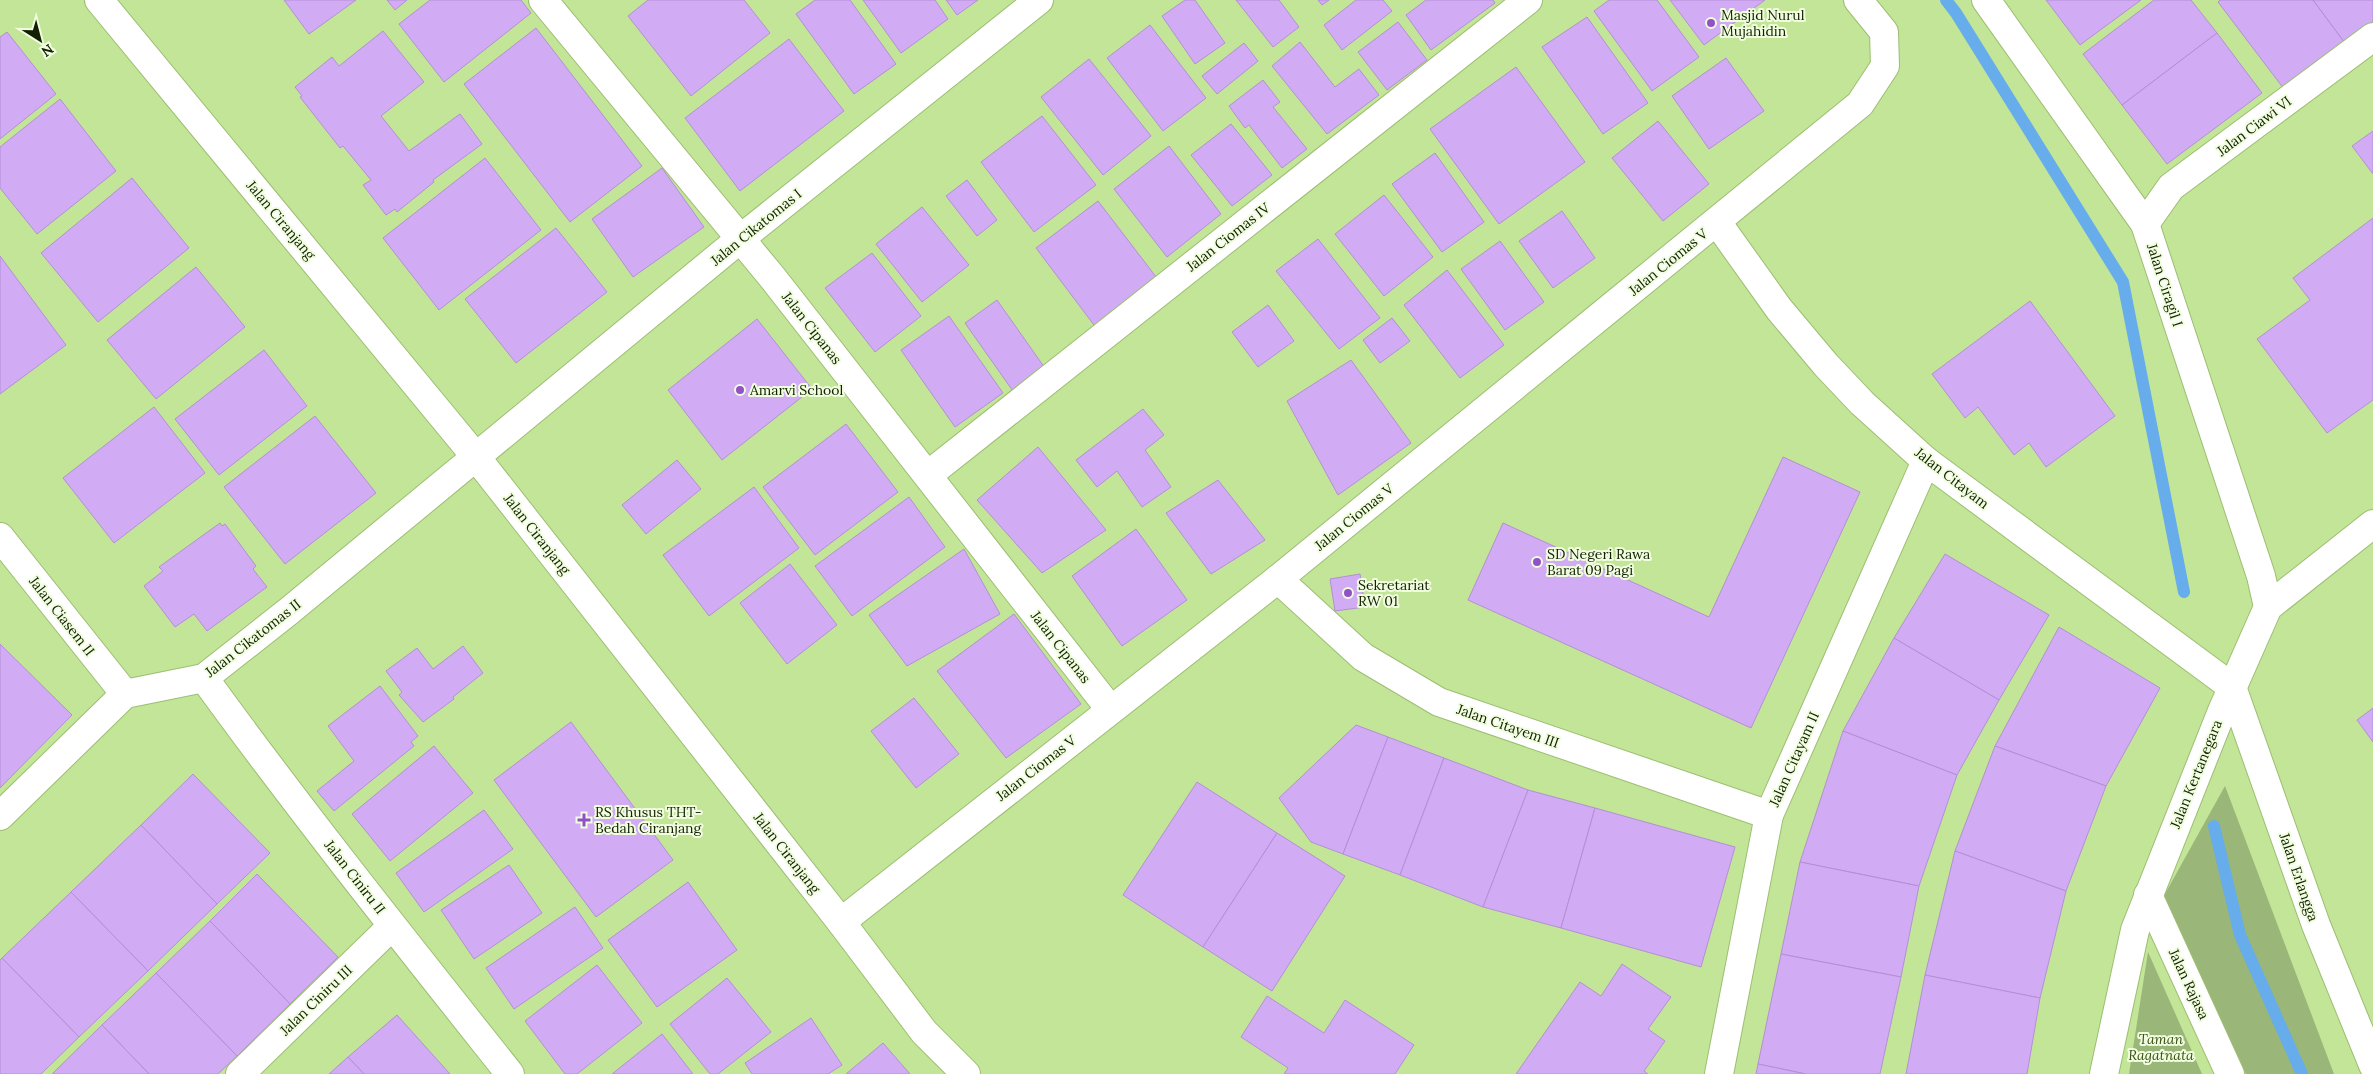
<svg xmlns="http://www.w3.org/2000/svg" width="2373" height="1074" font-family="Lora,serif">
<rect width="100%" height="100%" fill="#c2e597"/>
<g fill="#9ab679">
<polygon points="2225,786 2334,1074 2246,1074 2161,901"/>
<polygon points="2148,952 2202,1074 2129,1074"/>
</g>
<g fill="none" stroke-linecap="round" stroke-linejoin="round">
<g stroke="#67aceb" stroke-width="12">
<polyline points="1946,0 1956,13 2123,282 2184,592"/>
<polyline points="2214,826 2240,935 2302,1074"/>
</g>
</g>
<g fill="#d1abf4" stroke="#b48fd6">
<polygon points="284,0 356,0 309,34"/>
<polygon points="387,0 407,0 395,10"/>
<polygon points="430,0 521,0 531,13 444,82 399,24"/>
<polygon points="648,0 744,0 770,33 691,96 628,16"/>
<polygon points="815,0 850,0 896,64 854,94 796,14"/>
<polygon points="863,0 935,0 948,19 901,53"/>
<polygon points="946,0 978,0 957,15"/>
<polygon points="1185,0 1195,0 1225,43 1195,64 1162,16"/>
<polygon points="1236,0 1279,0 1299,27 1273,47"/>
<polygon points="1318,0 1329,0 1322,5"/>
<polygon points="1356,0 1383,0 1392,11 1342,50 1324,25"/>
<polygon points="1426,0 1493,0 1495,3 1431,50 1406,15"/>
<polygon points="1609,0 1657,0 1699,57 1652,91 1594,11"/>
<polygon points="1670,0 1765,0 1704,45"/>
<polygon points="2046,0 2141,0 2080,45"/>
<polygon points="2154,0 2191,0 2217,33 2122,105 2083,54"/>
<polygon points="2220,0 2313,0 2345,43 2284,89 2218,2"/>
<polygon points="2313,0 2373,0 2373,22 2345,43"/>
<polygon points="1587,17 1648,103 1603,134 1542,47"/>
<polygon points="1398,22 1427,60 1387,90 1358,52"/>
<polygon points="1150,25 1206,98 1163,131 1107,58"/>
<polygon points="536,28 642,166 570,222 464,84"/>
<polygon points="383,31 424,82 381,116 409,151 460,114 482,144 433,180 434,182 397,212 395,209 386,215 363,185 371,180 343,146 340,148 300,97 302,96 295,87 332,57 339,66"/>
<polygon points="7,32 56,94 0,139 0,37"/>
<polygon points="2217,33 2262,93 2167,164 2122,105"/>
<polygon points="789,39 844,111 740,191 685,118"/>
<polygon points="1300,42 1335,87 1359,69 1379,95 1327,134 1272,66"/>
<polygon points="1244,43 1258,61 1217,94 1202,76"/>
<polygon points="1726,58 1764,111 1709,149 1672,96"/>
<polygon points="1089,59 1151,136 1103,175 1041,97"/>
<polygon points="1516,67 1585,162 1499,224 1430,129"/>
<polygon points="1263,80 1280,102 1273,107 1307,149 1282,168 1249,125 1245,128 1229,106"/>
<polygon points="60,99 116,171 37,234 0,188 0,147"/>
<polygon points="1042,116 1096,185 1034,232 981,162"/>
<polygon points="1658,121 1709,184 1663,221 1612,158"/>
<polygon points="1231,124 1272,175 1232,206 1191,155"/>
<polygon points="2373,131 2373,174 2352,146"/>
<polygon points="1169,146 1221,214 1167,257 1114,189"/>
<polygon points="1435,153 1484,222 1442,252 1392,184"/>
<polygon points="485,158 541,230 439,310 383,238"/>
<polygon points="662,168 704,227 633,277 592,219"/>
<polygon points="132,178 189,248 98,322 41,253"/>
<polygon points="967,180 997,220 977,236 946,196"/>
<polygon points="1384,195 1433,257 1384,296 1335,234"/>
<polygon points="1098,201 1160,282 1097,329 1036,248"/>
<polygon points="922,207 969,265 922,302 876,244"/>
<polygon points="1562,211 1595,258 1553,288 1519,241"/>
<polygon points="2373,218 2373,400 2327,433 2257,339 2310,300 2293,278"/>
<polygon points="556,228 607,292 516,363 465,299"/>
<polygon points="1318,239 1380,318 1339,349 1276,271"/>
<polygon points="1500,241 1544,302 1505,330 1461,269"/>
<polygon points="872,253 921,316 875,352 825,288"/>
<polygon points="0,256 66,345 0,394"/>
<polygon points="196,267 245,327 156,399 107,340"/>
<polygon points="1447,270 1504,345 1460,378 1404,305"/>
<polygon points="997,300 1047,371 1015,394 965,323"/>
<polygon points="2030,301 2115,416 2046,467 2029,443 2014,455 1978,407 1965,418 1932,374"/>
<polygon points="1268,305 1294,341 1258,367 1232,332"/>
<polygon points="949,316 1003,393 955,427 901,350"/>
<polygon points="1392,318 1410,341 1380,363 1363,340"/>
<polygon points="757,319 812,389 722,460 668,390"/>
<polygon points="264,350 307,406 219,475 175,419"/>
<polygon points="1351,360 1411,443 1338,495 1287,401"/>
<polygon points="154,407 205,473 114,543 63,478"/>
<polygon points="1143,409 1164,435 1145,450 1171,487 1142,507 1117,471 1097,487 1076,460"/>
<polygon points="315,416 376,493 285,564 224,487"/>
<polygon points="846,424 898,492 815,555 763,487"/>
<polygon points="1038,447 1106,530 1042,573 977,500"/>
<polygon points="1783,457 1860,492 1751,728 1468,600 1503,523 1709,617"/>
<polygon points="677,460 701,489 646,534 622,505"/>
<polygon points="1218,480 1265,540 1211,574 1166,513"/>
<polygon points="754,487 799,548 709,616 663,555"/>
<polygon points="909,497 945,547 852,616 815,566"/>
<polygon points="220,523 222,526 225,524 256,566 253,569 267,587 207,631 194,614 175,627 144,586 163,571 159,567"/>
<polygon points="1136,529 1187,600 1122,646 1072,576"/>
<polygon points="964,549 1000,614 907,666 869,615"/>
<polygon points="1945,554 2049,615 1999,700 1894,638"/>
<polygon points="790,564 837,625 787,664 740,603"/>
<polygon points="1360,574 1365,607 1335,611 1330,579"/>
<polygon points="1014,614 1081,704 1006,758 937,671"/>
<polygon points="2059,627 2160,688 2106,786 1995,746"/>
<polygon points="1894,638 1999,700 1957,775 1843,731"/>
<polygon points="0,644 72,715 0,788"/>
<polygon points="463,646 483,673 453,697 454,699 423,722 399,695 402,692 386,671 417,648 433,669"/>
<polygon points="380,686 418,736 411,742 414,746 334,811 317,791 354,761 328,726"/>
<polygon points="914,698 959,754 916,788 871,731"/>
<polygon points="2373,708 2373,742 2357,720"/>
<polygon points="571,722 673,860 596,917 494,780"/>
<polygon points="1356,725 1388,737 1343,854 1311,842 1279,798"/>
<polygon points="1843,731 1957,775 1919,886 1800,862"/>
<polygon points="1388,737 1444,758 1400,875 1343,854"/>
<polygon points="434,746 473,793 390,861 352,814"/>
<polygon points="1995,746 2106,786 2066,891 1955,851"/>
<polygon points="1444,758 1528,790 1483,907 1400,875"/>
<polygon points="193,774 270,853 217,904 141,825"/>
<polygon points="1197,782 1277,833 1203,947 1123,895"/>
<polygon points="1528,790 1595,808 1561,928 1483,907"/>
<polygon points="1595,808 1735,847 1701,967 1561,928"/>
<polygon points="484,810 513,849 424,912 396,873"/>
<polygon points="141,825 217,904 148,971 71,892"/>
<polygon points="1277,833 1345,876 1272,991 1203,947"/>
<polygon points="1955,851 2066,891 2040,998 1925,975"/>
<polygon points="1800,862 1919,886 1901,977 1781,954"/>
<polygon points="509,865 542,913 474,959 441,910"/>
<polygon points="257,874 338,957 290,1004 210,921"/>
<polygon points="688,882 737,950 657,1007 608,940"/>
<polygon points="71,892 148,971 79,1037 2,958"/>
<polygon points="575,907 603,948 514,1009 486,968"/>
<polygon points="210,921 290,1004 237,1056 156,973"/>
<polygon points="1781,954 1901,977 1880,1074 1806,1074 1758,1064"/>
<polygon points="2,958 79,1037 41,1074 0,1074 0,960"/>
<polygon points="1622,964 1671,997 1648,1029 1665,1041 1644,1071 1648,1074 1516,1074 1580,982 1601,996"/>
<polygon points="597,965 642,1023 577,1074 565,1074 525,1021"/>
<polygon points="156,973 237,1056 218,1074 149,1074 102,1025"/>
<polygon points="1925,975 2040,998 2027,1074 1906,1074"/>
<polygon points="727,978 771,1032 718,1074 710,1074 670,1024"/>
<polygon points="1267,996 1324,1033 1345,1000 1414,1045 1395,1074 1284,1074 1288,1068 1241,1037"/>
<polygon points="397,1015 450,1074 364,1074 348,1057"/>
<polygon points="811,1018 842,1065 828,1074 752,1074 745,1063"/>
<polygon points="102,1025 149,1074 52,1074"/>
<polygon points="662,1034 693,1074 612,1074"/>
<polygon points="883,1043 910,1074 846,1074"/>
<polygon points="348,1057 364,1074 329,1074"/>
<polygon points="1758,1064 1806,1074 1756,1074"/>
</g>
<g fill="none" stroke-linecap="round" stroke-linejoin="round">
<defs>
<g id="street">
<polyline points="99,0 476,457 841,922 924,1032 966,1074"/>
<polyline points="543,0 772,277 1110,709"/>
<polyline points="1986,0 2145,224 2261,576 2268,607"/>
<polyline points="1717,222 1779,309 1826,365 1862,403 1926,461 2232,687 2316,925 2373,1065"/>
<polyline points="2145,224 2171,187 2373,37"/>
<polyline points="928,475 1528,0"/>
<polyline points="0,537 125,694"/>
<polyline points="1278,579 1363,657 1439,702 1769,815"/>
<path d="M204 678C302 813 406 943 510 1074"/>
<polyline points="0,816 125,694 204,678 289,611 740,239 1039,0"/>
<polyline points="2148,895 2230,1074"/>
<polyline points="841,922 1278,579 1860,104 1885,66 1884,32 1858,0"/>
<polyline points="240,1074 392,926"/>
<polyline points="1719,1074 1769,815 1926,461"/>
</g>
<polyline id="secondary" points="2104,1074 2135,930 2222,711 2268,607 2373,524"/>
</defs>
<use href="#street" stroke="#9dbe72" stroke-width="30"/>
<use href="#secondary" stroke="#9dbe72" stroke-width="30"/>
<use href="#street" stroke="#fff" stroke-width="28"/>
<use href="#secondary" stroke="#fff" stroke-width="28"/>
</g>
<g fill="#9351c6" stroke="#f0fedf" stroke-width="2">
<circle cx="1711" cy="23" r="5"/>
<circle cx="740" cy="390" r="5"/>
<circle cx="1537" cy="562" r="5"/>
<circle cx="1348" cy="593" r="5"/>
<path d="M581.5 812.5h5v5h5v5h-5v5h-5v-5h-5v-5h5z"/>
</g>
<g text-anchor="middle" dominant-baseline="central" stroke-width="4" stroke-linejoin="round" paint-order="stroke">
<g font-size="14" fill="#131f02" stroke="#f0fedf" text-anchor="start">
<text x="1721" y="15">Masjid Nurul<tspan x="1721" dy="16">Mujahidin</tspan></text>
<text x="750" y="390">Amarvi School</text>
<text x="1547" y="554">SD Negeri Rawa<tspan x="1547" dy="16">Barat 09 Pagi</tspan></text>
<text x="1358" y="585">Sekretariat<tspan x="1358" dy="16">RW 01</tspan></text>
<text x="595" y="812">RS Khusus THT-<tspan x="595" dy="16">Bedah Ciranjang</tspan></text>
</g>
<g font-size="14" fill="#131f02" stroke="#f0fedf">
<text transform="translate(2254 126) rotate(-37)">Jalan Ciawi VI</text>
<text transform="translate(281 220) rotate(50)">Jalan Ciranjang</text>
<text transform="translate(756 227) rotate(-39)">Jalan Cikatomas I</text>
<text transform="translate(1228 237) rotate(-38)">Jalan Ciomas IV</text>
<text transform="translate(1668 262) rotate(-39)">Jalan Ciomas V</text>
<text transform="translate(2165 285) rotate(72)">Jalan Ciragil I</text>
<text transform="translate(812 328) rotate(52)">Jalan Cipanas</text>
<text transform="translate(1952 478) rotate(38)">Jalan Citayam</text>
<text transform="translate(1354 517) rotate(-39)">Jalan Ciomas V</text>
<text transform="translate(537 534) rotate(52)">Jalan Ciranjang</text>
<text transform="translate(62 616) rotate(52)">Jalan Ciasem II</text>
<text transform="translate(253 638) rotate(-38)">Jalan Cikatomas II</text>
<text transform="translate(1061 647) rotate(52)">Jalan Cipanas</text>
<text transform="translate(1508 726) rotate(19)">Jalan Citayem III</text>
<text transform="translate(1794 759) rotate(-66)">Jalan Citayam II</text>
<text transform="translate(1036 768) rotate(-38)">Jalan Ciomas V</text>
<text transform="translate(2196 774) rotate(-68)">Jalan Kertanegara</text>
<text transform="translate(787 853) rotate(52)">Jalan Ciranjang</text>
<text transform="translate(355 877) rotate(52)">Jalan Ciniru II</text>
<text transform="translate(2299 877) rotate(71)">Jalan Erlangga</text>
<text transform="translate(2189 984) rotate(65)">Jalan Rajasa</text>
<text transform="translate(316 1000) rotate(-44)">Jalan Ciniru III</text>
</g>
<g font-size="14" font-style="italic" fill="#3b5217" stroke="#f0fedf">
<text x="2161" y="1039">Taman<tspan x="2161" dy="16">Ragatnata</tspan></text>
</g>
</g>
<g transform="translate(40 40) rotate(144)" stroke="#f0fedf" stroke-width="4" paint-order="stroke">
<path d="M0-4L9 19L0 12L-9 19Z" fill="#131f02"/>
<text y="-8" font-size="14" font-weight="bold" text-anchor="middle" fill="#131f02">N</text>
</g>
</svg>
